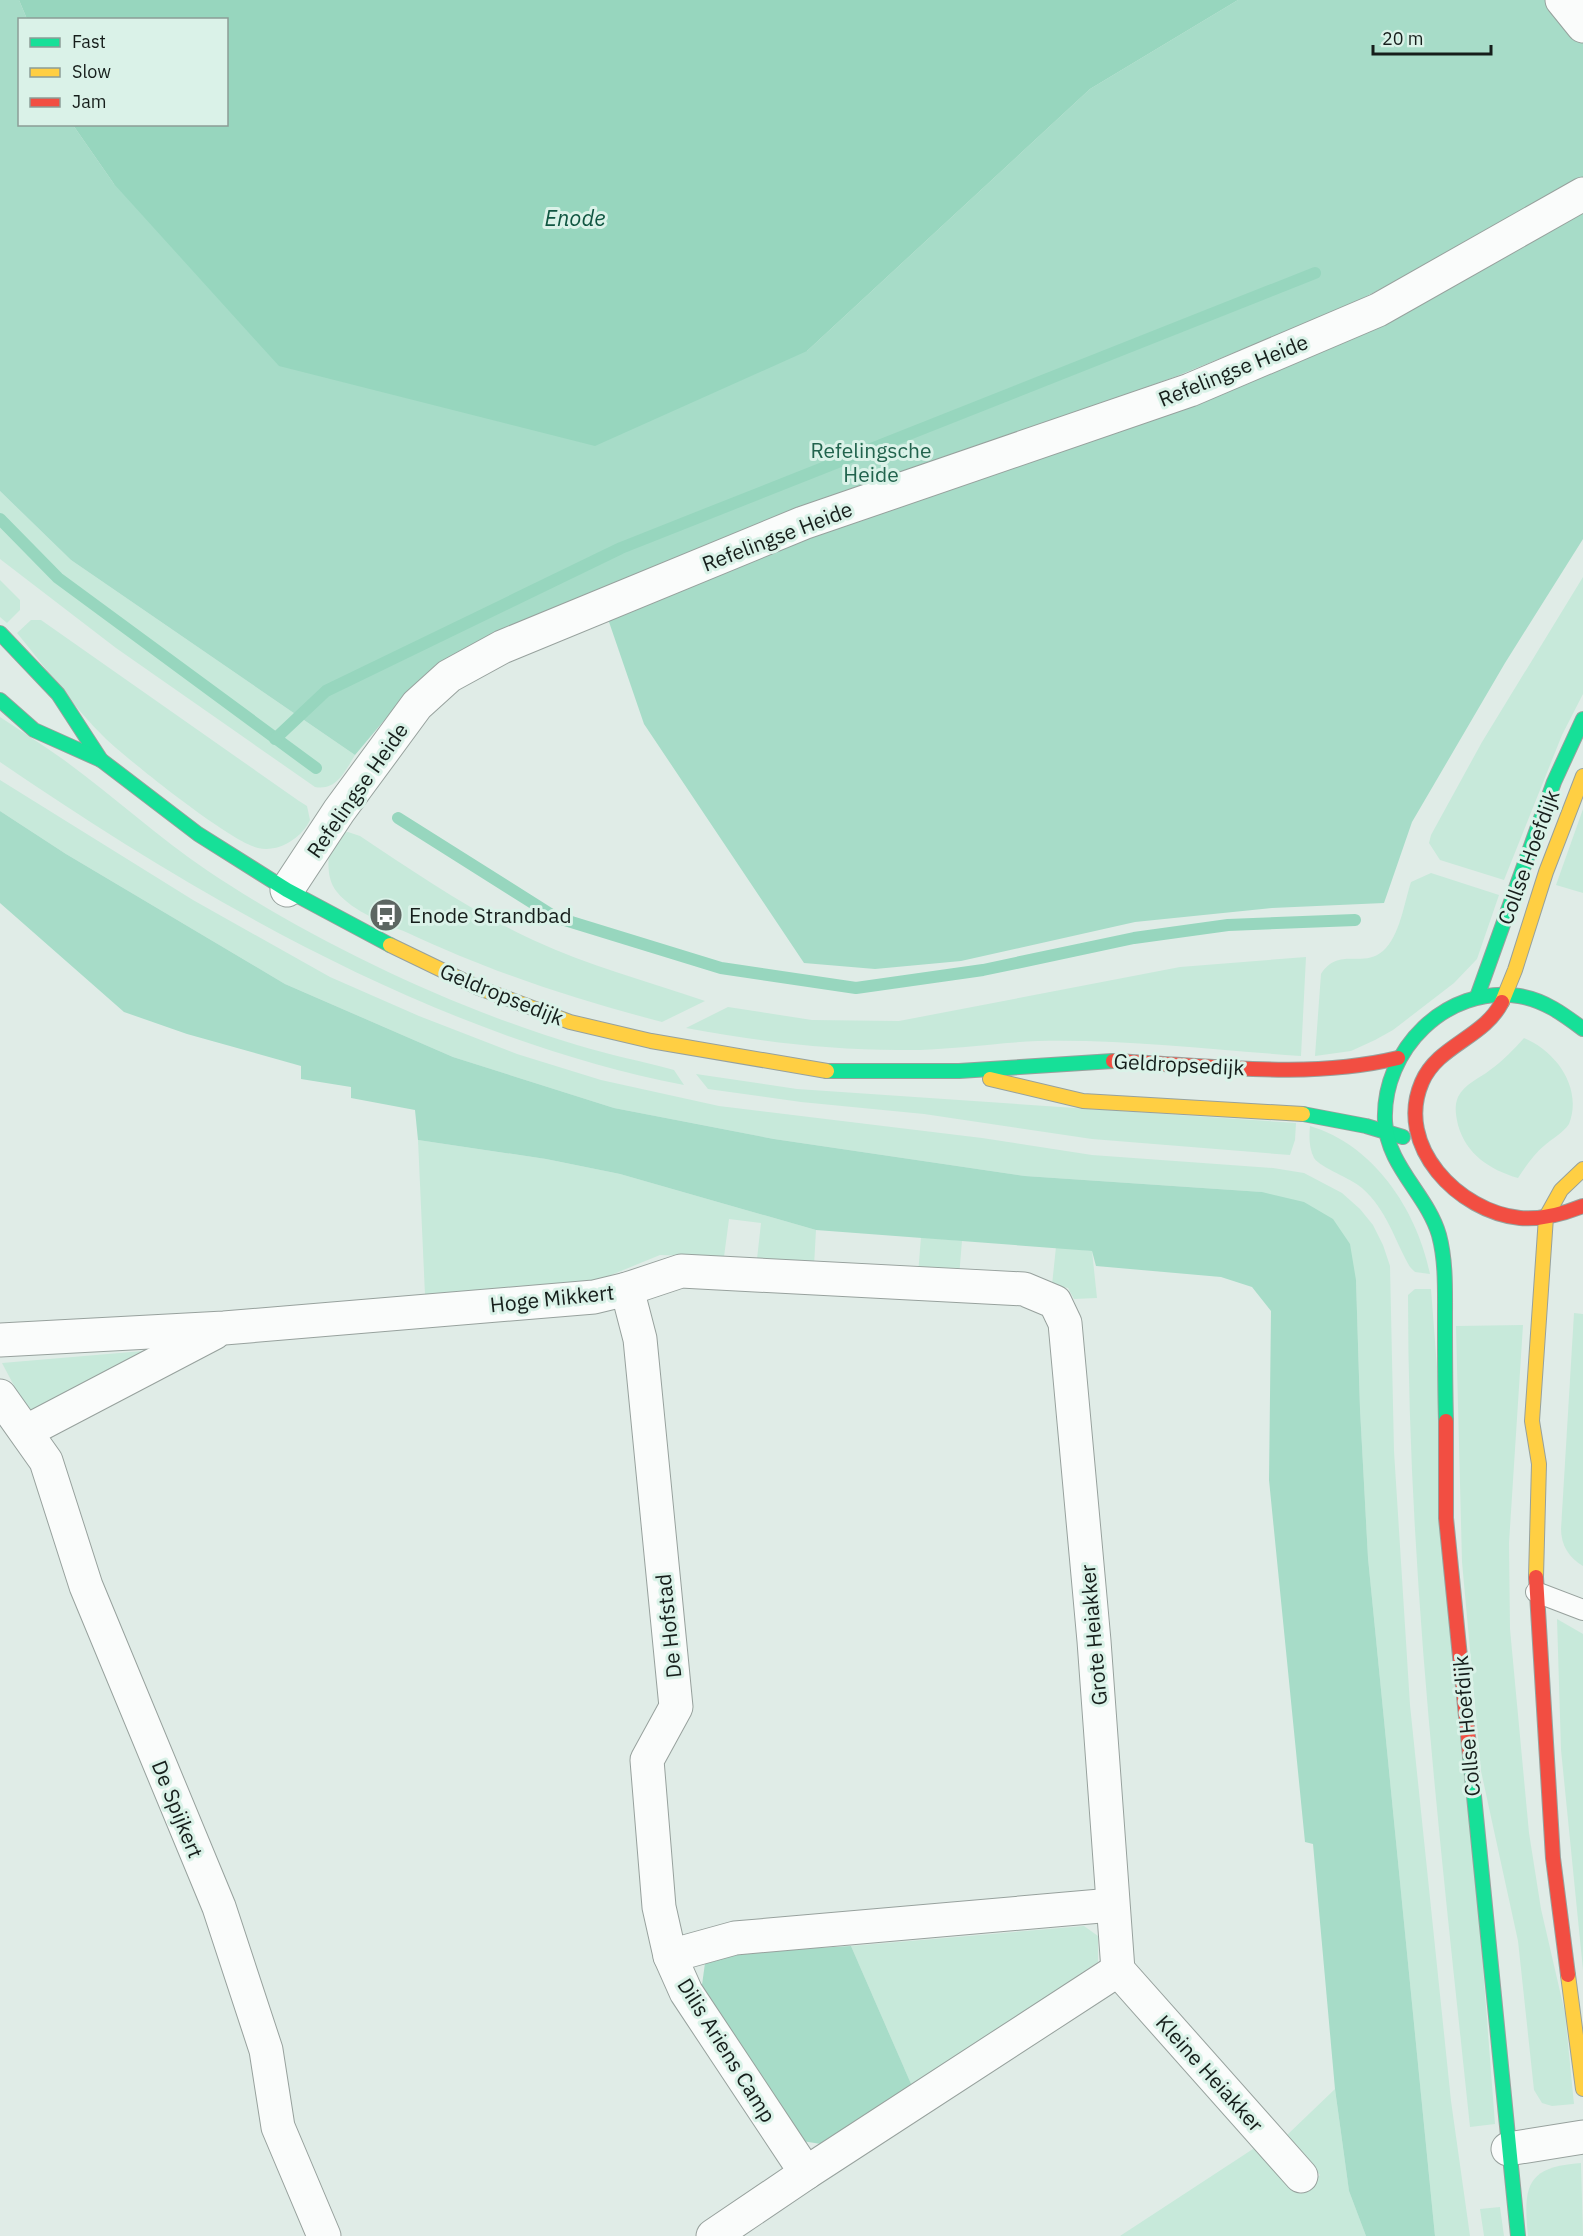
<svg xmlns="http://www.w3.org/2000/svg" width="1583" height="2236" font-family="'IBM Plex Sans',sans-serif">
<rect width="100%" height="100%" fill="#e0ece7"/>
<g fill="#c7e9da">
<path d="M0 491 71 560 355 755C345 771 337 791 315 787L116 648 0 559Z"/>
<polygon points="1583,577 1583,694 1562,735 1504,880 1440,860 1429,843 1431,835 1482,742"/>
<polygon points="0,580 20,600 20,610 7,623 0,617"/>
<path d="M31 620H41L299 801 307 806 310 820C302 838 278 853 258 848 229 841 131 762 106 739 73 707 46 668 17 633Z"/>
<path d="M0 717C21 731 43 745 64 760 113 796 158 837 208 871 314 942 455 1009 577 1045 609 1055 642 1061 674 1070L684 1085C439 1037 205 902 0 762Z"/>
<polygon points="0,780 193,900 330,977 419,1016 517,1054 601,1080 719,1106 982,1138 1092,1155 1273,1168 1304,1173 1342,1193 1360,1209 1373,1225 1383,1245 1390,1266 1394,1451 1410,1705 1451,2101 1470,2236 1435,2236 1368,1558 1360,1409 1356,1280 1262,1192 1025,1176 774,1139 614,1108 453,1057 285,984 66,854 0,811"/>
<polygon points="1583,809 1583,893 1556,885"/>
<path d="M342 833 348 832 360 836C416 873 472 912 533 940 589 966 647 981 705 1001L662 1022C571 998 494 973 408 933 385 923 353 912 337 892 326 879 328 860 330 844Z"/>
<path d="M1431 873 1499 895 1477 959 1454 983 1393 1030 1375 1040 1351 1051 1315 1056 1321 974C1339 946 1362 969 1383 951 1400 936 1404 903 1411 882Z"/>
<path d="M1306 957 1301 1056C1214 1050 1126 1039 1038 1041 992 1043 945 1051 898 1050 826 1050 756 1041 686 1028L728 1007 812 1020 899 1021 1180 967Z"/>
<path d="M1524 1038C1556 1051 1583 1088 1569 1124 1563 1133 1553 1138 1545 1145 1534 1154 1526 1166 1518 1178 1490 1170 1466 1154 1458 1125 1456 1116 1454 1106 1458 1097 1465 1083 1479 1079 1490 1070 1503 1061 1514 1049 1524 1038Z"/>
<polygon points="696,1074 797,1089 1296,1123 1295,1140 1290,1155 1092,1139 924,1114 801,1102 708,1089"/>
<path d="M1310 1126C1374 1145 1417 1210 1430 1274L1415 1272 1410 1267C1394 1239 1387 1210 1362 1188 1351 1178 1321 1168 1314 1158 1309 1148 1309 1137 1310 1126Z"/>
<polygon points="418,1140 546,1159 620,1174 816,1230 814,1266 757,1259 761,1223 729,1219 724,1257 660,1255 594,1282 425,1295"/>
<polygon points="921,1237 962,1241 959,1277 918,1274"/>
<polygon points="1056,1247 1092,1251 1097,1298 1074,1299 1068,1288 1052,1285"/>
<path d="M1415 1289H1431L1495 2124 1470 2127C1441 1850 1408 1575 1408 1295Z"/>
<path d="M1574 1313 1583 1314V1566C1569 1558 1561 1545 1561 1529Z"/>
<polygon points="1523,1325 1509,1543 1510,1629 1529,1833 1541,1909 1565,2013 1574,2104 1552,2106 1542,2103 1534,2090 1518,1941 1481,1771 1462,1562 1456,1326"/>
<polygon points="143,1351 41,1412 29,1414 2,1363"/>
<polygon points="1557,1619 1583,1634 1583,1970 1561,1750"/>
<polygon points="1084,1926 1098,1936 1098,1962 912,2086 851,1946"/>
<polygon points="1335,2089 1349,2191 1366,2236 1120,2236 1256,2147 1300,2194 1320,2175 1286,2136"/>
<path d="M1581 2163 1583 2236H1528C1523 2186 1526 2167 1581 2163Z"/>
<polygon points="1500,2207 1504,2236 1484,2236 1480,2209"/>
</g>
<g fill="#a7dcc8">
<polygon points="0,0 19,0 27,19 20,20 20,124 73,125 114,184 807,351 1090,89 1238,0 1547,0 1583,42 1583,179 1506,223 1346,307 1177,376 753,530 408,692 355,755 71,560 0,491"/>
<polygon points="1583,213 1583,539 1505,663 1412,822 1384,903 1272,908 1135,922 961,961 875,969 804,963 644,724 608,619"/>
<polygon points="0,811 66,854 285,984 453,1057 614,1108 774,1139 1025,1176 1262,1192 1304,1202 1333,1219 1350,1244 1356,1280 1360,1409 1368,1558 1435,2236 1366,2236 1349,2191 1335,2089 1313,1844 1305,1842 1269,1480 1271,1311 1252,1287 1221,1277 1096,1266 1092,1251 816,1230 620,1174 546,1159 418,1140 415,1110 351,1098 351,1087 301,1079 301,1066 187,1034 124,1012 0,903"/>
<polygon points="851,1946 912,2086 821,2144 802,2141 719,2022 702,1985 705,1963 734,1953"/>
</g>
<polygon fill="#97d6be" points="19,0 1238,0 1090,89 807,351 595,446 279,366 114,184 73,125 226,124 226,20 27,19"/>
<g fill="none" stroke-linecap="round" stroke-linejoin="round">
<g stroke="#97d6be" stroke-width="12">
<polyline points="0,519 58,578 316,768"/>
<polyline points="275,739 326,691 621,548 1315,273"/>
<polyline points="398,818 555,917 721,968 856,988 983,970 1134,938 1228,925 1355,920"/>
</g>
<defs>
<polyline id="lane" points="1536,1592 1583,1610"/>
<g id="street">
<polyline points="1562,0 1583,26"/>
<polyline points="287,890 339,811 417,705 449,676 502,647 803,523 1190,390 1378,310 1583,194"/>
<polyline points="627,1289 640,1339 676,1707 647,1760 659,1907 670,1956"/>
<polyline points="0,1340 224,1328 594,1297 627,1289 681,1271 1024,1289 1055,1302 1065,1323 1094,1641 1118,1970"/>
<polyline points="0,1396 46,1461 86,1586 219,1907 266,2050 278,2127 324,2236"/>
<polyline points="27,1431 214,1333"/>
<polyline points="1112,1905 735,1938 670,1956 686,1992 806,2173 1118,1970"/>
<polyline points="1118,1970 1301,2176"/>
<polyline points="1508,2149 1583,2137"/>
<polyline points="713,2236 806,2173"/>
</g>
<g id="fast">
<polyline points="0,633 58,694 101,760"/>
<polyline points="0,700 34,730 101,760 198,834 287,890 390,945"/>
<polyline points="1477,997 1554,782 1583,719"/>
<polyline points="827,1071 959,1071 1113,1061"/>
<polyline points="1303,1114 1366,1126 1403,1137"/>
<path d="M1446 1421C1445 1386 1445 1351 1445 1317 1445 1290 1446 1261 1439 1235 1427 1194 1387 1166 1385 1121 1382 1050 1446 985 1519 996 1544 1000 1563 1014 1583 1029"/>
<polyline points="1470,1756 1518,2236"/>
</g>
<g id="slow">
<polyline points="390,945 479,988 570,1022 651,1041 827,1071"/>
<polyline points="1502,1002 1515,970 1546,872 1583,776"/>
<polyline points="990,1079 1083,1101 1303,1114"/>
<polyline points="1536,1577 1539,1464 1532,1421 1546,1217 1561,1190 1583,1169"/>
<polyline points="1568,1975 1583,2089"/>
</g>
<g id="jam">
<path d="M1502 1002C1484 1038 1438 1045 1422 1082 1394 1146 1459 1212 1520 1218 1542 1220 1563 1214 1583 1206"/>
<path d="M1113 1061C1207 1065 1306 1080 1398 1058"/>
<polyline points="1446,1421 1446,1518 1470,1756"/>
<polyline points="1536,1577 1553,1858 1568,1975"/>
</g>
</defs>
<use href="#lane" stroke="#97a19d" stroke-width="22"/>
<use href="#street" stroke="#97a19d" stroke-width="35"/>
<use href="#fast" stroke="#97a19d" stroke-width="16"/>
<use href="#slow" stroke="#97a19d" stroke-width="16"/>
<use href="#jam" stroke="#97a19d" stroke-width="16"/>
<use href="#lane" stroke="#fafcfb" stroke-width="20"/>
<use href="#street" stroke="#fafcfb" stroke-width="33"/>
<use href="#fast" stroke="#16e098" stroke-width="14"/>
<use href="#slow" stroke="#ffcf43" stroke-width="14"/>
<use href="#jam" stroke="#f24e42" stroke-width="14"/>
</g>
<defs>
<symbol id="bus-disc" viewBox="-11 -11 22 22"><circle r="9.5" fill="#5d6662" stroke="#daf2e8"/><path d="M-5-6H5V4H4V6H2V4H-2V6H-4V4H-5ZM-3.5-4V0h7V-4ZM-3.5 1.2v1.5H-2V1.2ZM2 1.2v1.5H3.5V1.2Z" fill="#fff"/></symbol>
</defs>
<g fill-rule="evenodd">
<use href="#bus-disc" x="367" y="896" width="38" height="38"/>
</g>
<g text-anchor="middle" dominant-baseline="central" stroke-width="6" stroke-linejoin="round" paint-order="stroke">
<g font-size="21" fill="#161e1b" stroke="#daf2e8">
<text transform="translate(1233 370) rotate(-22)">Refelingse Heide</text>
<text transform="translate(777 536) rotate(-21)">Refelingse Heide</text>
<text transform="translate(357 790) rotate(-55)">Refelingse Heide</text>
<text transform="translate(1528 857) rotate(-70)">Collse Hoefdijk</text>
<text transform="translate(502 994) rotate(22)">Geldropsedijk</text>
<text transform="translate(1179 1064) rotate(3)">Geldropsedijk</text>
<text transform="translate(552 1298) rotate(-6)">Hoge Mikkert</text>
<text transform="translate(668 1626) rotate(-96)">De Hofstad</text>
<text transform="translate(1093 1635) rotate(-95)">Grote Heiakker</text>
<text transform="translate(1466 1726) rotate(-95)">Collse Hoefdijk</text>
<text transform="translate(178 1809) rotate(68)">De Spijkert</text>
<text transform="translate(727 2050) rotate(58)">Dilis Ariens Camp</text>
<text transform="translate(1210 2073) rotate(48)">Kleine Heiakker</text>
</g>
<g font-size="21" fill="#21634d" stroke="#daf2e8">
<text x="871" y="450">Refelingsche<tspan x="871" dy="24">Heide</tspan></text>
</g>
<g font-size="21" fill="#161e1b" stroke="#daf2e8" text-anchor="start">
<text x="409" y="915">Enode Strandbad</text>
</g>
<g font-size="22" font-style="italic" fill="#105641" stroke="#daf2e8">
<text x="575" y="217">Enode</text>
</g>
</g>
<rect x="18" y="18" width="210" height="108" fill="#daf2e8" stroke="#8c9d96" stroke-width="1.5"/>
<rect x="30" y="38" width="30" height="9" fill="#16e098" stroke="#8c9d96" stroke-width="1.5"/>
<text x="72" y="48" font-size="18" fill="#161e1b">Fast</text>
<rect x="30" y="68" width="30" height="9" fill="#ffcf43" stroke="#8c9d96" stroke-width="1.5"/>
<text x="72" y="78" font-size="18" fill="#161e1b">Slow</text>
<rect x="30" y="98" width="30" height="9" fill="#f24e42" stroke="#8c9d96" stroke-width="1.5"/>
<text x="72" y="108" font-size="18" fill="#161e1b">Jam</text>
<path d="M1373 45v9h118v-9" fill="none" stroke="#161e1b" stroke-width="3"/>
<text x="1382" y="45" font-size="18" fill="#161e1b" stroke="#daf2e8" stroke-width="4.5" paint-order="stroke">20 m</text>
</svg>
